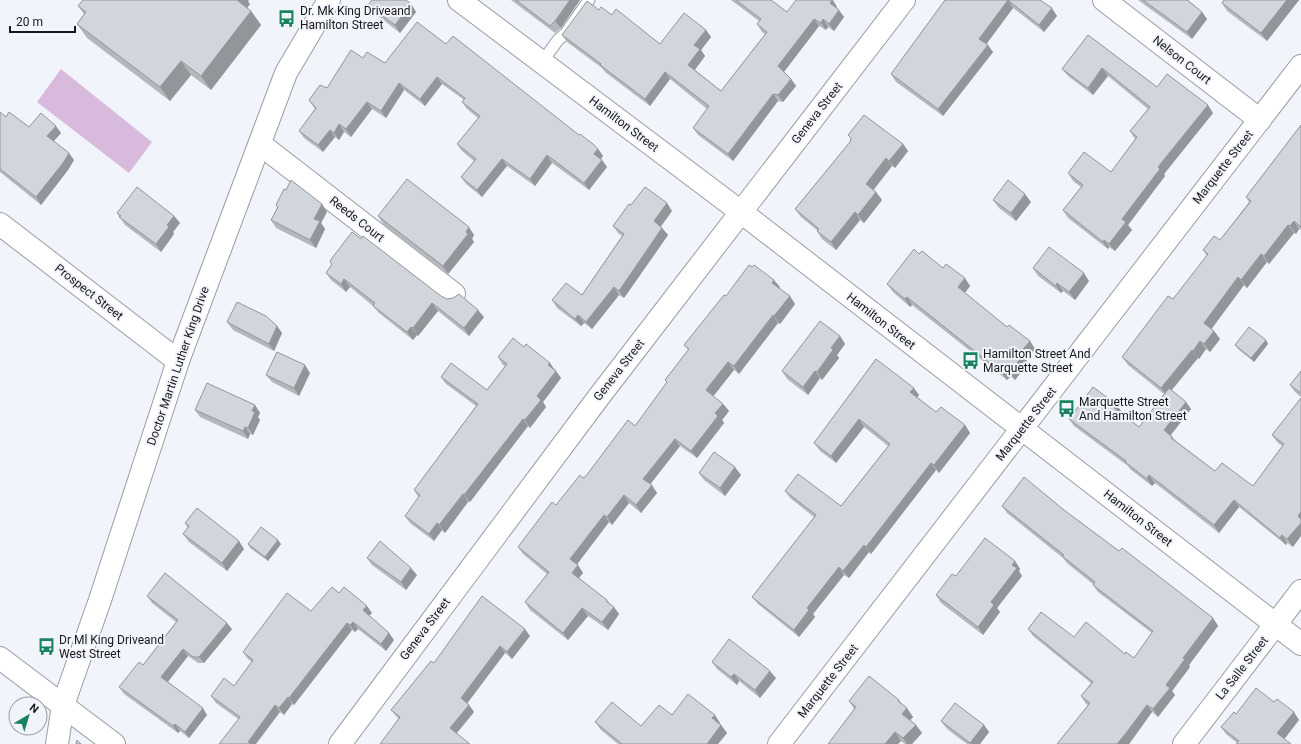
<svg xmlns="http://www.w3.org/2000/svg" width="1301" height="744" font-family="Roboto,sans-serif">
<rect width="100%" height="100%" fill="#f2f4fb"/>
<polygon fill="#d8badd" points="61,69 152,142 129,173 37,102"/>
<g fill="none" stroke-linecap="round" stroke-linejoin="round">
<defs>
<polyline id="service" points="542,62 558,40 566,33 589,0"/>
<g id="minor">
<polyline points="459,0 741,212 1301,644"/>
<polyline points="1104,0 1260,120"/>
<polyline points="260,144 454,294"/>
<polyline points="0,224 178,361"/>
<polyline points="0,658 114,744"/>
<polyline points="340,744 598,398 904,0"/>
<polyline points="1184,744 1301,591"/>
</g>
<g id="tertiary">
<polyline points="57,744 63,705 100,600 178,361 286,73 329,0"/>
<polyline points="779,744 1301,66"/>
</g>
</defs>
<use href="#service" stroke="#9b9ca3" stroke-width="13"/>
<use href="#minor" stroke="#9b9ca3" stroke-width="24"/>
<use href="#tertiary" stroke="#9b9ca3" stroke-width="24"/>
<use href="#service" stroke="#fff" stroke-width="11"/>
<use href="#minor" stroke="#fff" stroke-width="22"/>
<use href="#tertiary" stroke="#fff" stroke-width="22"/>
</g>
<g fill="#b4b8bd">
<polygon points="511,0 580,0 561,28 555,33"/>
<polygon points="731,0 771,0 787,12 837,7 836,8 844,17 834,31 828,27 826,30 819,26 784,72 791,79 796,86 783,102 778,101 733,161 698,135 693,128 707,109 670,79 650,106 605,72 602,68 567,42 562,35 599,10 612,15 660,44 706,30 711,37 701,50 705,56 695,70 721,91 765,34 762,32 757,24 759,21"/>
<polygon points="945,0 1040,0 1057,16 1044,32 1013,8 986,44 993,52 943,116 896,82 891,74"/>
<polygon points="1138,0 1188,0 1202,12 1207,19 1192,39"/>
<polygon points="1299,0 1267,41 1227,11 1222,3"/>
<polygon points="248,2 250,4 247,8 251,11 261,25 211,90 191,75 170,101 87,38 77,24 84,14 78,6"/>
<polygon points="411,4 416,12 400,33 373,12 368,5"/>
<polygon points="1088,35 1157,87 1213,113 1164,174 1165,176 1128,225 1132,230 1115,251 1109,247 1108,249 1068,218 1063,210 1081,187 1073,181 1068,173 1111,172 1135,139 1130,131 1148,109 1108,76 1093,95 1068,76 1062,69"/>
<polygon points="446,44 579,135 598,149 603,156 601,159 607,167 589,190 552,163 535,186 507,166 482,197 466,184 461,177 474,161 462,151 457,144 478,118 467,109 462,102 464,100 442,84 425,106 404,90 386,118 372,109 351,137 344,132 339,140 335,137 323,152 304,138 299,131 315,109 309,100 327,88 363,58 385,63"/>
<polygon points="0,112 6,117 29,127 61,133 54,141 74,160 68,170 41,205 0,172"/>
<polygon points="1301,125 1301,230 1299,229 1296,234 1294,233 1269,264 1267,262 1247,288 1244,285 1211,329 1214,331 1220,339 1210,352 1206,349 1199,359 1198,358 1171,390 1186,402 1191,409 1171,435 1176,441 1215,471 1253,486 1282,446 1277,442 1272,435 1301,398 1293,547 1287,543 1286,545 1239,507 1219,533 1155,483 1152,486 1130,469 1128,466 1074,426 1069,419 1116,404 1121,411 1120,412 1139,427 1164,394 1128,365 1122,357 1173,299 1207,256 1203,250 1220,240 1249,202 1246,197"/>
<polygon points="848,135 903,144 908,151 895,168 892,166 873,190 876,192 882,200 864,223 860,220 836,250 822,239 817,231 818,231 801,217 795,209 850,142 851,139"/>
<polygon points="993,200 1031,202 1016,221 999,208"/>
<polygon points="322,204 327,212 321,223 325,229 316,248 276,228 271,220 277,208 276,205"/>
<polygon points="631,205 672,211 661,226 662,228 668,235 624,298 619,295 592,329 584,323 581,326 557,308 552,300 582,295 622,236 618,233 613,226"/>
<polygon points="117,213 174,216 180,223 173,232 174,234 161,252 125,225"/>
<polygon points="378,216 474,235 472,239 474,242 448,274 383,224"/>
<polygon points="330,262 441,296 484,317 469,336 438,311 418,336 417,335 413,340 379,313 373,306 350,287 346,292 331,280 326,273 332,265"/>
<polygon points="943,268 970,286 965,293 1007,327 1030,341 1035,349 1026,360 1028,363 1015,380 1011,376 1007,380 912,305 910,307 893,292 887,284"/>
<polygon points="1033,268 1089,281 1075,300 1063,291 1061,293 1038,276"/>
<polygon points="780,287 779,288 795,304 780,324 778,323 739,374 734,370 713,396 723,404 729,411 722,420 724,423 697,458 680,446 650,484 657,493 641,513 629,503 612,525 609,522 577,564 583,573 579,578 607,600 619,614 608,630 588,616 568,640 530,610 525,602 547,574 523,554 518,547 556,505 586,476 635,426 667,383 665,380 688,350 684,345 726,296"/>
<polygon points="227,322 277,326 282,333 274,351 233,330"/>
<polygon points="840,336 845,344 837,355 839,358 822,380 820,378 808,395 787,379 782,371"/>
<polygon points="1266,340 1268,344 1254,362 1238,349 1235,345"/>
<polygon points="524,347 550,363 561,378 543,402 546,407 530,428 528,426 470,502 468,502 445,533 442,530 434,541 410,523 405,516 419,498 414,490 476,406 446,384 441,377 487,390 505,366 503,365 498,357"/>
<polygon points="876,359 919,395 917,397 936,412 965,425 970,433 939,473 936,470 871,554 869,552 849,578 844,575 813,614 815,617 799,637 758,604 752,597 814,517 790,498 785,491 841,506 888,446 864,427 836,463 820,451 814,443"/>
<polygon points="1301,371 1301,397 1295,392 1290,385"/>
<polygon points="310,373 299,396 272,382 266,375"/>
<polygon points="255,405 260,413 258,417 260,420 253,435 250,434 248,439 200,417 195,410"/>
<polygon points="699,473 741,475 725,496 704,480"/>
<polygon points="1002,506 1064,510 1119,551 1213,618 1218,626 1189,665 1190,667 1172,691 1175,695 1158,717 1152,712 1129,744 1057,744 1088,705 1086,704 1081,696 1091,683 1033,636 1028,629 1074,637 1134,658 1152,633 1098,592 1093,585 1093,584 1068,564 1063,558 1007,513"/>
<polygon points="185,523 244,549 227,571 189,542 183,534 188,528"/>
<polygon points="248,544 281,544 268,561 250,548"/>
<polygon points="367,558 417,575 406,590 372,565"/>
<polygon points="1015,561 1020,569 1019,571 1022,576 997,608 1000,612 983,635 941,603 936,595 956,576"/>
<polygon points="339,593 372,613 369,615 394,640 386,651 358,629 355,632 352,630 294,705 292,704 284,715 280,712 238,719 216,703 211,696 234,686 252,662 248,659 243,652 311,611"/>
<polygon points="147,596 232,629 204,663 198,663 188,656 168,682 207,715 189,738 180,731 178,733 124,694 119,687 143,665 176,622 152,603"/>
<polygon points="530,636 512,659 505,653 467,703 469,705 474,712 457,733 399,719 397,717 391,710 434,663"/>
<polygon points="712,662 776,678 760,698 739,681 737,685 717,669"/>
<polygon points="899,700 913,717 910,720 916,725 922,733 912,744 905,744 901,741 898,744 828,744 854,709 849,701"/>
<polygon points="1274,702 1299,720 1237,743 1226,734 1221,727 1236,714"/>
<polygon points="672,715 720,723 719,724 721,725 727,733 718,744 618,744 601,730 595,722 641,726"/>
<polygon points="941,721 984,725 989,732 980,744 967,744 947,729"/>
</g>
<g fill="#92969a">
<polygon points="235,0 249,0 248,2 250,4 244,12"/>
<polygon points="570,0 580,0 561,28 555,21"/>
<polygon points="832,0 833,0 837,7 835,10 830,3"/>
<polygon points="1008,0 1013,8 985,46 979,39"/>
<polygon points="1287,0 1299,0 1267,41 1261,33"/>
<polygon points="411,4 416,12 400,33 395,25"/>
<polygon points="1052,8 1057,16 1044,32 1039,25"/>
<polygon points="839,10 844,17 834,31 829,24"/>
<polygon points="251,11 261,25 211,90 201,76"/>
<polygon points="1202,12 1207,19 1192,39 1187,32"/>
<polygon points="814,19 819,26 783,73 778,66"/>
<polygon points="823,19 828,27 826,30 821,23"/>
<polygon points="706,30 711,37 701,50 705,56 693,72 688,65 694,45"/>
<polygon points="988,45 993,52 943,116 938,109"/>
<polygon points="181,61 191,75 170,101 160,87"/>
<polygon points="1102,68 1108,76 1093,95 1088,88"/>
<polygon points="665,72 670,79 650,106 645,99"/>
<polygon points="437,77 442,84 425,106 420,99"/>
<polygon points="791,79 796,86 783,102 778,95"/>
<polygon points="399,83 404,90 386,118 381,111"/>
<polygon points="773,94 778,101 733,161 728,154"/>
<polygon points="367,102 372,109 351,137 346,129"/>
<polygon points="1208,105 1213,113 1164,174 1165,176 1128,225 1132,230 1115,251 1109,244 1122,219 1158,167"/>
<polygon points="339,124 344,132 339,140 334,133"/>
<polygon points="56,126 61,133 52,143 47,136"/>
<polygon points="330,130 335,137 323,152 318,145"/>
<polygon points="903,144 908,151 895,168 889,161"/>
<polygon points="598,149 603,156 599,161 594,154"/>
<polygon points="69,153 74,160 68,170 41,205 36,197"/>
<polygon points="547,155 552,163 535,186 530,179"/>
<polygon points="886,158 892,166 872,192 866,184"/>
<polygon points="502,159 507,166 482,197 477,190"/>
<polygon points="602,160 607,167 589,190 584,183"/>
<polygon points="876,192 882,200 864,223 858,215"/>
<polygon points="1025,194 1031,202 1016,221 1011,213"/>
<polygon points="667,203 672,211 659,229 654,221"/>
<polygon points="322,204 327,212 321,223 325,229 316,248 310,240 314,219"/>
<polygon points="855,212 860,220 836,250 831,242"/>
<polygon points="174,216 180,223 173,232 174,234 161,252 156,244 167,225"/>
<polygon points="1294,221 1299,229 1296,234 1290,226"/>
<polygon points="1288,225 1294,233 1269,264 1264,256"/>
<polygon points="469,227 474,235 472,239 474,242 448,274 443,266"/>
<polygon points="662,228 668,235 624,298 619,291"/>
<polygon points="1104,240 1109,247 1108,249 1103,242"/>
<polygon points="1261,254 1267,262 1247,288 1241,280"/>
<polygon points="1084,273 1089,281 1075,300 1069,292"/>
<polygon points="1238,277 1244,285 1210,331 1204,323"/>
<polygon points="965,278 970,286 963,295 958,287"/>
<polygon points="344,279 350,287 346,292 341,284"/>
<polygon points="774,280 780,287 777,290 772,283"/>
<polygon points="1057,283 1063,291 1061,293 1056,286"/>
<polygon points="614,287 619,295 592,329 586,322"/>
<polygon points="790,296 795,304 780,324 774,316"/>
<polygon points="907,297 912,305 910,307 905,299"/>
<polygon points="432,303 438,311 418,336 413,328"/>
<polygon points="478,310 484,317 469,336 464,328"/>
<polygon points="578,315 584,323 581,326 575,319"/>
<polygon points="773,315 778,323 739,374 734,366"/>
<polygon points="277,326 282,333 274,351 269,344"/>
<polygon points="411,327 417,335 413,340 407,332"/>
<polygon points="1214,331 1220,339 1210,352 1204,344"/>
<polygon points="840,336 845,344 837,355 839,358 822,380 817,372 831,348"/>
<polygon points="1266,340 1268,344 1254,362 1251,358"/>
<polygon points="1030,341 1035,349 1026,360 1028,363 1015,380 1009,372 1020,353"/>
<polygon points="1200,341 1206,349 1199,359 1193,351"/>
<polygon points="1192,350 1198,358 1167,396 1161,388"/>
<polygon points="728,362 734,370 712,398 706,390"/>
<polygon points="550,363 555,371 548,365"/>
<polygon points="305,365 310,373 299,396 294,388"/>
<polygon points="1005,369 1011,376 1007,380 1002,373"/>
<polygon points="556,371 561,378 543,402 546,407 530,428 525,420 537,396"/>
<polygon points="815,371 820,378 808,395 803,387"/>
<polygon points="914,388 919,395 916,399 910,392"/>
<polygon points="1186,402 1191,409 1169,437 1164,430"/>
<polygon points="723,404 729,411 722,420 724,423 697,458 691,451 715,413"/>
<polygon points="1116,404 1121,411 1118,414 1113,407"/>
<polygon points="255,405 260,413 258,417 260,420 253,435 248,428 252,411"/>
<polygon points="523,419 528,426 470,502 464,495"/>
<polygon points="859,419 864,427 836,463 831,456"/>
<polygon points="965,425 970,433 939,473 934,465"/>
<polygon points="245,427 250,434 248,439 243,431"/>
<polygon points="675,439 680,446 649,486 643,479"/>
<polygon points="931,463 936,470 871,554 866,547"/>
<polygon points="735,467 741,475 725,496 720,488"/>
<polygon points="1149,475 1155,483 1152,486 1147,479"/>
<polygon points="652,485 657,493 641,513 636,505"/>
<polygon points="463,494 468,502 445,533 439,525"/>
<polygon points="624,495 629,503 612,525 607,517"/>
<polygon points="1234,500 1239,507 1219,533 1214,525"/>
<polygon points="1301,512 1301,521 1298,516"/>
<polygon points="604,515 609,522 575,567 570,559"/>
<polygon points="437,523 442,530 434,541 429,534"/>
<polygon points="1301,523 1301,536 1293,547 1287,539"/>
<polygon points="1282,535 1287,543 1286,545 1280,538"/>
<polygon points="278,540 281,544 268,561 265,557"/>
<polygon points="239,541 244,549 227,571 222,563"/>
<polygon points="864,545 869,552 849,578 843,571"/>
<polygon points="1015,561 1020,569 1019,571 1022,576 997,608 1000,612 983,635 978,627 991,602 1012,565"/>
<polygon points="578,565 583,573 577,580 572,573"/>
<polygon points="839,567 844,575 813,614 815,617 799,637 794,630 807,608"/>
<polygon points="411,568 417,575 406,590 401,582"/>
<polygon points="367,606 372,613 368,617 363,610"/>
<polygon points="614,607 619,614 608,630 602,622"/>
<polygon points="582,608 588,616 568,640 563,633"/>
<polygon points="1213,618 1218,626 1189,665 1190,667 1172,691 1175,695 1158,717 1153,709 1166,685 1183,658"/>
<polygon points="353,622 358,629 355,632 350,625"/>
<polygon points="227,623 232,629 204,663 199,657"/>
<polygon points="347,623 352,630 294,705 289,698"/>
<polygon points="525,629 530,636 512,659 507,652"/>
<polygon points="389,633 394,640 386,651 381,644"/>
<polygon points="500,646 505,653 466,705 461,698"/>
<polygon points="183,649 188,656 166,684 161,677"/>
<polygon points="770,671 776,678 760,698 755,690"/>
<polygon points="734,674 739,681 737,685 731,677"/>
<polygon points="288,697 292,704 284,715 279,708"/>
<polygon points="275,705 280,712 256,744 250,744 248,742"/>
<polygon points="469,705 474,712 455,735 450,728"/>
<polygon points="1147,705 1152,712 1132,740 1129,744 1117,744"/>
<polygon points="203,708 207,715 189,738 185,732"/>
<polygon points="907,708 913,717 908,723 902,714"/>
<polygon points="1294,712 1299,720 1283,741 1277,733"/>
<polygon points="715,715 720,723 718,726 712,718"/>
<polygon points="175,724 180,731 178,733 173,726"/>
<polygon points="721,725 727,733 718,744 707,744"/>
<polygon points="916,725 922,733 912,744 907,744 903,738"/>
<polygon points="984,725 989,732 980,744 971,744 970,743"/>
<polygon points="895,732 901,741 898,744 885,744"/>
</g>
<g fill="#d1d6dc" stroke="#92969a">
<polygon points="83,0 237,0 251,11 201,76 181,61 160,87 77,24 86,12 78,6"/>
<polygon points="372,0 406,0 411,4 395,25 368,5"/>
<polygon points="516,0 570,0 555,21 550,26"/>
<polygon points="736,0 771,0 787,12 796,0 832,0 830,3 839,10 829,24 823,19 821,23 814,19 778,66 791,79 778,95 773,94 728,154 693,128 709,106 665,72 645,99 600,65 601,64 562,35 587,1 599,10 601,7 612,15 616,9 660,44 684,13 706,30 694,45 700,49 688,65 721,91 767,32 757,24 761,19"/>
<polygon points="945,0 1040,0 1052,8 1039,25 1008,0 979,39 988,45 938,109 891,74"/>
<polygon points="1143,0 1187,0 1202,12 1187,32"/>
<polygon points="1224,0 1287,0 1261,33 1222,3"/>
<polygon points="417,22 446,44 453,36 579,135 580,134 593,144 598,149 594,154 602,160 584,183 547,155 530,179 502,159 477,190 461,177 476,159 457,144 480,116 462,102 465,98 437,77 420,99 399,83 381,111 367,102 346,129 339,124 334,133 330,130 318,145 299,131 316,108 309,100 320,85 327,88 351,50 363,58 367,52 385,63"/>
<polygon points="1088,35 1157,87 1167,74 1208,105 1158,167 1160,169 1122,219 1126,222 1109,244 1104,240 1103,242 1063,210 1083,185 1068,173 1084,152 1111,172 1137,137 1130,131 1150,107 1102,68 1088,88 1062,69"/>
<polygon points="0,112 6,117 9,112 29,127 41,113 56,126 47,136 69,153 63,163 36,197 0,169"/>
<polygon points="864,115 903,144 889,161 886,158 866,184 876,192 858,215 855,212 831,242 817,231 819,229 795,209 850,142 851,138 848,135"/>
<polygon points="1301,125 1301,227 1294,221 1290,226 1288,225 1264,256 1261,254 1241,280 1238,277 1204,323 1214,331 1204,344 1200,341 1193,351 1192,350 1161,388 1122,357 1168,296 1173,299 1208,254 1203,250 1214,236 1220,240 1251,201 1246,197"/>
<polygon points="407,179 469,227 466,232 468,234 443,266 378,216"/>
<polygon points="291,180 322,204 314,219 320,221 310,240 271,220 278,207 276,205 284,189 286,190"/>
<polygon points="1008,180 1025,194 1011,213 993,200"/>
<polygon points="137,187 174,216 167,225 169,227 156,244 119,217 121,216 117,213"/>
<polygon points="645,187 667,203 654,221 662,228 619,291 614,287 586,322 578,315 575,319 552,300 566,283 582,295 624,234 613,226 629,204 631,205"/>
<polygon points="352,232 361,239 363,236 441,296 447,299 453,298 459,294 478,310 464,328 432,303 413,328 411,327 407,332 373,306 375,303 344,279 341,284 326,273 332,264 330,262 332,258"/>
<polygon points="1049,247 1084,273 1069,292 1057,283 1056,286 1033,268"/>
<polygon points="914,249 919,254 922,251 943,268 946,264 965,278 958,287 1007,327 1009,325 1030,341 1020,353 1023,356 1009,372 1005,369 1002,373 907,297 905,299 887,284"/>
<polygon points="749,265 752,267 754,265 774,280 772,283 790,296 774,316 773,315 734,366 728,362 706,390 723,404 715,413 718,416 691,451 675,439 643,479 652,485 636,505 624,495 607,517 604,515 570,559 578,565 572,573 607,600 606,601 614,607 602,622 582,608 563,633 525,602 549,572 518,547 552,502 556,505 580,475 583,478 586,476 628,420 635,426 667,382 665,380 689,349 684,345 724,295 726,296"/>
<polygon points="237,302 266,316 277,326 269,344 227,322"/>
<polygon points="820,321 840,336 831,348 833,350 817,372 815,371 803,387 782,371"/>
<polygon points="1249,327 1266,340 1251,358 1235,345"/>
<polygon points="513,338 524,347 526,344 550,363 548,365 556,371 537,396 541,400 525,420 523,419 464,495 463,494 439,525 437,523 429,534 405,516 420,495 414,490 478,404 441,377 451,363 487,390 507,364 498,357"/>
<polygon points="277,352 305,365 294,388 266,375"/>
<polygon points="876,359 914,388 910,392 936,412 941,407 965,425 934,465 931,463 866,547 864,545 843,571 839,567 807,608 809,610 794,630 752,597 816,515 785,491 798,474 841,506 890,444 859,419 831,456 814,443"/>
<polygon points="1301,371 1301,393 1290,385"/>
<polygon points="207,383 255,405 252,411 255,412 248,428 245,427 243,431 195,410"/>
<polygon points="1093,387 1116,404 1113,407 1139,427 1169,388 1186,402 1164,430 1172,437 1171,438 1215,471 1222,463 1253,486 1284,444 1272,435 1301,398 1301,512 1298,516 1301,519 1301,523 1287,539 1282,535 1280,538 1234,500 1214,525 1149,475 1147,479 1125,462 1126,461 1069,419"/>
<polygon points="714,452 735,467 720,488 699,473"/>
<polygon points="1024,477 1064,510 1119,551 1122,548 1213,618 1183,658 1185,659 1166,685 1170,688 1153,709 1147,705 1126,733 1117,744 1057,744 1090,703 1081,696 1093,682 1028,629 1041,612 1074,637 1086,622 1125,654 1126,652 1134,658 1153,631 1093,585 1095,582 1062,556 1064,555 1002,506"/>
<polygon points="197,508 239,541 222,563 183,534 189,526 185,523"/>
<polygon points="261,527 278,540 265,557 248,544"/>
<polygon points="985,538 1015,561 1012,565 1017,568 991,602 994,605 978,627 936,595 952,574 956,576"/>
<polygon points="380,541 411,568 401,582 367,558"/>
<polygon points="165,573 227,623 199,657 193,657 183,649 161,677 203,708 185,732 175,724 173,726 119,687 139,662 143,665 178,620 147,596"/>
<polygon points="332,587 339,593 344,587 367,606 363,610 389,633 381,644 353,622 350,625 347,623 289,698 288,697 279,708 275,705 248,742 251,744 219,744 240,717 211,696 224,678 234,686 253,660 243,652 287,593 311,611"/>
<polygon points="482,596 525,629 507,652 500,646 461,698 469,705 450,728 470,744 380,744 400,717 391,710 431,661 434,663"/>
<polygon points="729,639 770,671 755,690 734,674 731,677 712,662"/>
<polygon points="869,676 899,700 898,701 907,708 902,714 916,725 903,738 895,732 885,744 828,744 856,707 849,701"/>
<polygon points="1256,688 1274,702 1277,699 1294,712 1277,733 1291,744 1236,744 1239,741 1221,727 1234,712 1236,714"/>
<polygon points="688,694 715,715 712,718 721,725 707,744 622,744 595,722 612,702 641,726 659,705 672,715"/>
<polygon points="955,703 984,725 970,743 941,721"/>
<polygon points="77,740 81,744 76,744"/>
</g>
<defs>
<symbol id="bus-bare" viewBox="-9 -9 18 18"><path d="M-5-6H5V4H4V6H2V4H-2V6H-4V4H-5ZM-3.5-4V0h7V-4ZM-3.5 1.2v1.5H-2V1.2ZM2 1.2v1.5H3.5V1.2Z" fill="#19835f" stroke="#f2f4fb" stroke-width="2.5" paint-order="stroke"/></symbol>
</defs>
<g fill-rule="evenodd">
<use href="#bus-bare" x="274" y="6" width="25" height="25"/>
<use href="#bus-bare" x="958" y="348" width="25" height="25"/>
<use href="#bus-bare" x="1054" y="396" width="25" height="25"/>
<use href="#bus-bare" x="34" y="634" width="25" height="25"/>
</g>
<g text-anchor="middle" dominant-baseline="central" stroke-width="4" stroke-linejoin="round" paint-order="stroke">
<g font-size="12" fill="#18181a" stroke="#f2f4fb" text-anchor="start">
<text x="300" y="11">Dr. Mk King Driveand<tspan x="300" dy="14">Hamilton Street</tspan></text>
<text x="983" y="354">Hamilton Street And<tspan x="983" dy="14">Marquette Street</tspan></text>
<text x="1079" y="402">Marquette Street<tspan x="1079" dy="14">And Hamilton Street</tspan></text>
<text x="59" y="640">Dr Ml King Driveand<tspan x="59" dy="14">West Street</tspan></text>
</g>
<g font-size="12" fill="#18181a" stroke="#f2f4fb">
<text transform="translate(1182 60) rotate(38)">Nelson Court</text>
<text transform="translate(817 113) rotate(-52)">Geneva Street</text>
<text transform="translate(624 124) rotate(37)">Hamilton Street</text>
<text transform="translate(1223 167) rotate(-52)">Marquette Street</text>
<text transform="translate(357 219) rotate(38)">Reeds Court</text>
<text transform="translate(89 292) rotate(38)">Prospect Street</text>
<text transform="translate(881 321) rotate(38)">Hamilton Street</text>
<text transform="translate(178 366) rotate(-71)">Doctor Martin Luther King Drive</text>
<text transform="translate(619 370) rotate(-52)">Geneva Street</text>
<text transform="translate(1026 424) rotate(-52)">Marquette Street</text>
<text transform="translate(1138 518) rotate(38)">Hamilton Street</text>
<text transform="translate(425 629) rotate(-53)">Geneva Street</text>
<text transform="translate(1242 668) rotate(-52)">La Salle Street</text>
<text transform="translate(828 681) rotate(-52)">Marquette Street</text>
</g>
</g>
<g transform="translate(28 716) rotate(38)"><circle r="19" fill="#f2f4fb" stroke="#9b9ca1"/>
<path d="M0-3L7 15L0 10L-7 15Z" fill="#19835f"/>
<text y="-6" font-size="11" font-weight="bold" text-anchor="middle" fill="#18181a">N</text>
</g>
<path d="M10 26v6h65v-6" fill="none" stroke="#18181a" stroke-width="2"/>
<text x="16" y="26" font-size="12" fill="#18181a" stroke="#f2f4fb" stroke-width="3" paint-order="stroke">20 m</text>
</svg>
